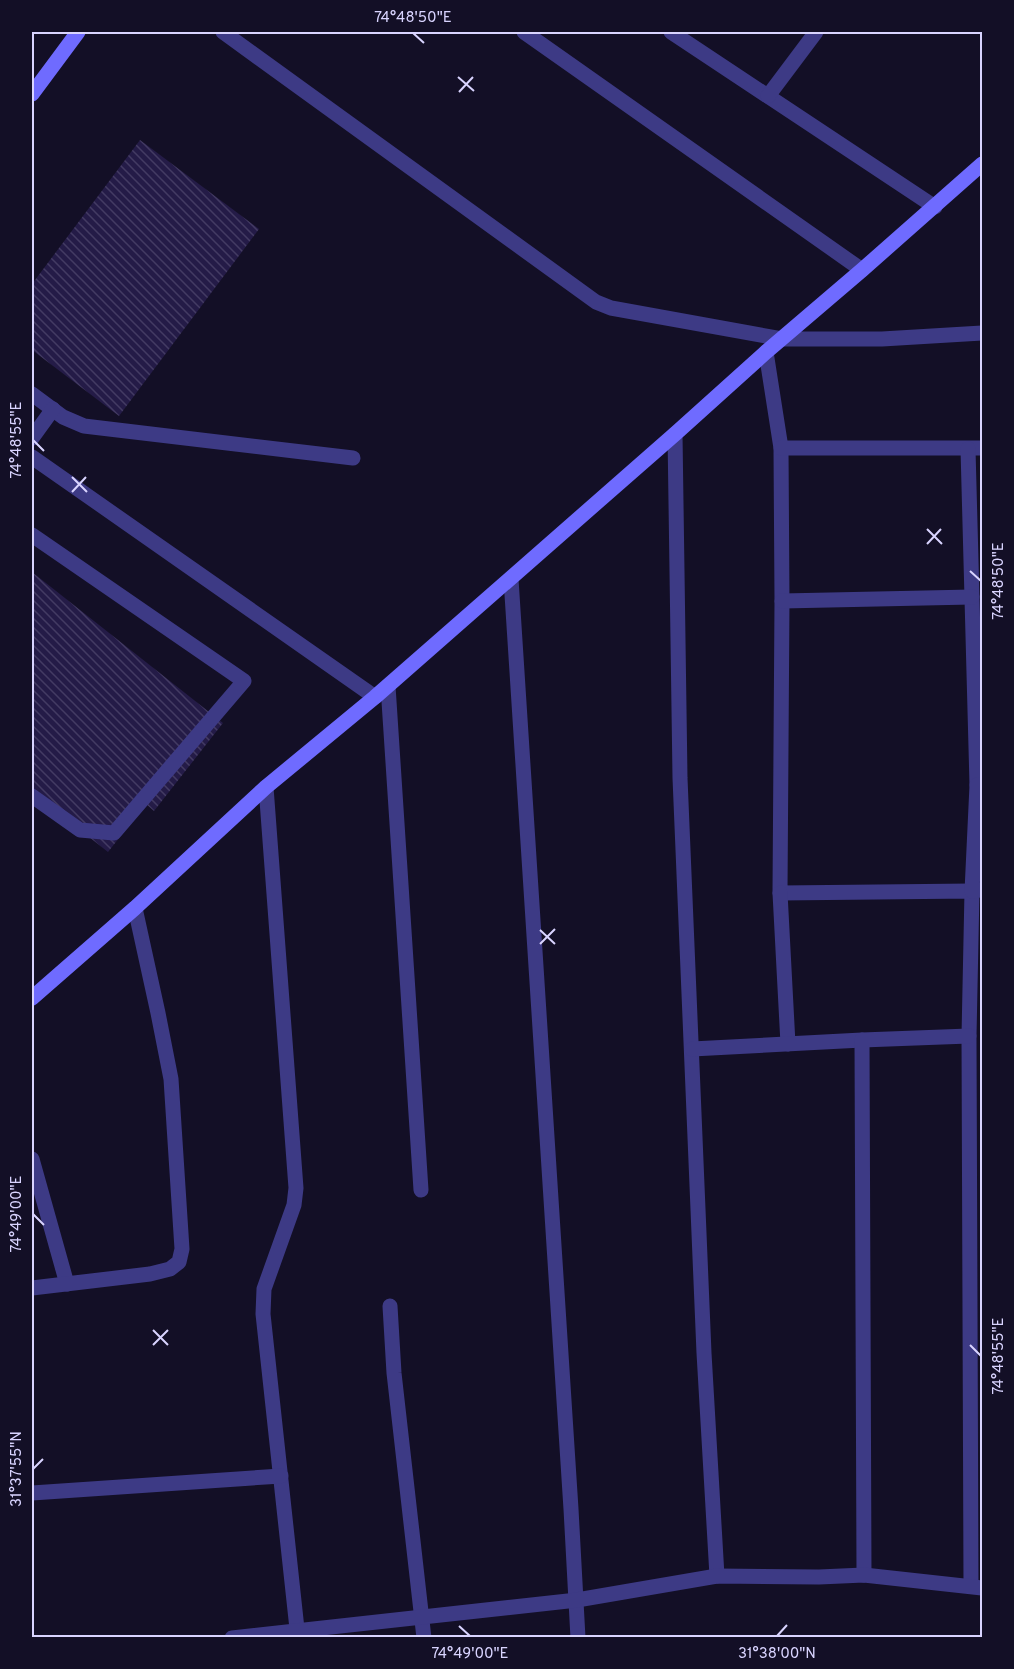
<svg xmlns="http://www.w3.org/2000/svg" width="1014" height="1669" font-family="Overpass,sans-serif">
<defs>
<pattern id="building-back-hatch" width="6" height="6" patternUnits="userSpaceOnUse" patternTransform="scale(1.5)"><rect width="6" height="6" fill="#241b47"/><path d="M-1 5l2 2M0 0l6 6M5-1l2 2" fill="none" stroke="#433b63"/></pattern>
</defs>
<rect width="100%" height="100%" fill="#130f26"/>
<g fill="url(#building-back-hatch)">
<polygon points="140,140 259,229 119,416 32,350 32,284"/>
<polygon points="32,572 223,723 154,811 146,804 108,852 32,792"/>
</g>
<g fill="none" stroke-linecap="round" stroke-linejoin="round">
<g stroke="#3d3a85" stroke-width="15">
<polyline points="223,32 596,302 611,308 782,339 882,339 982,333"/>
<polyline points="524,32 862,270"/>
<polyline points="671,32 935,207"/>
<polyline points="768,96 816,32"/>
<polyline points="766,352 781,448 782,601 780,893 972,891 969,1036 971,1586"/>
<polyline points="32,394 63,417 84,426 353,458"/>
<polyline points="675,434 680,778 704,1353 717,1576"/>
<polyline points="32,438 53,409"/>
<polyline points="781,448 982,448"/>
<polyline points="968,449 977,785"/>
<polyline points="32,457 375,697"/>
<polyline points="32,535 244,681 114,833 80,830 32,796"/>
<polyline points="511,579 571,1509 578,1638"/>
<polyline points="782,601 972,597"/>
<polyline points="388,686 421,1190"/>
<polyline points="266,787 296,1188 294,1205 264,1289 263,1314 298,1638"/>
<polyline points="980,890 972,891 977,785 982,785"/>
<polyline points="780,893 788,1044"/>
<polyline points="692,1049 862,1040"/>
<polyline points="32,1159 67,1284"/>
<polyline points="32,1288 150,1274 170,1269 179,1262 182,1249 171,1079 158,1013 135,908"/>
<polyline points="390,1306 394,1373 424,1638"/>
<polyline points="32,1493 281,1476"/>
<polyline points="864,1575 862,1040 969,1036"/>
<polyline points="232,1638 577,1600 717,1576 819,1577 864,1575 982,1588"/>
</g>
<g stroke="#6f6bff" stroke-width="15">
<polyline points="32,94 78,32"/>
<polyline points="32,998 135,908 266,787 375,697 675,434 766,352 862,270 982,164"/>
</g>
</g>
<path fill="none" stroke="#d9d4ff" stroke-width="2" d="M413 33 424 43M458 77 474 91M459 92 473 77M33 440 44 451M72 477 87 492M72 492 86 477M927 529 942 544M927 544 941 529M970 571 981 581M540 930 555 944M540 944 555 929M33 1214 44 1225M153 1330 168 1345M153 1345 168 1330M970 1345 981 1356M33 1469 43 1459M459 1626 470 1636M777 1636 787 1625"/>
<rect width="1014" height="1669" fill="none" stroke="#130f26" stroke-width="66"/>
<rect x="33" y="33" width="948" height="1603" fill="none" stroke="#d9d4ff" stroke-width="2"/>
<g font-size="15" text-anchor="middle" fill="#d9d4ff">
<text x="413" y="22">74°48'50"E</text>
<text transform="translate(16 440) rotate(-90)" y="5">74°48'55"E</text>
<text transform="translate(998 581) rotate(-90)" y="5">74°48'50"E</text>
<text transform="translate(16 1214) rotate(-90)" y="5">74°49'00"E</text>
<text transform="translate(998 1356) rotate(-90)" y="5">74°48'55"E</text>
<text transform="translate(16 1469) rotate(-90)" y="5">31°37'55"N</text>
<text x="470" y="1658">74°49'00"E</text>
<text x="777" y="1658">31°38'00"N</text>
</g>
</svg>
